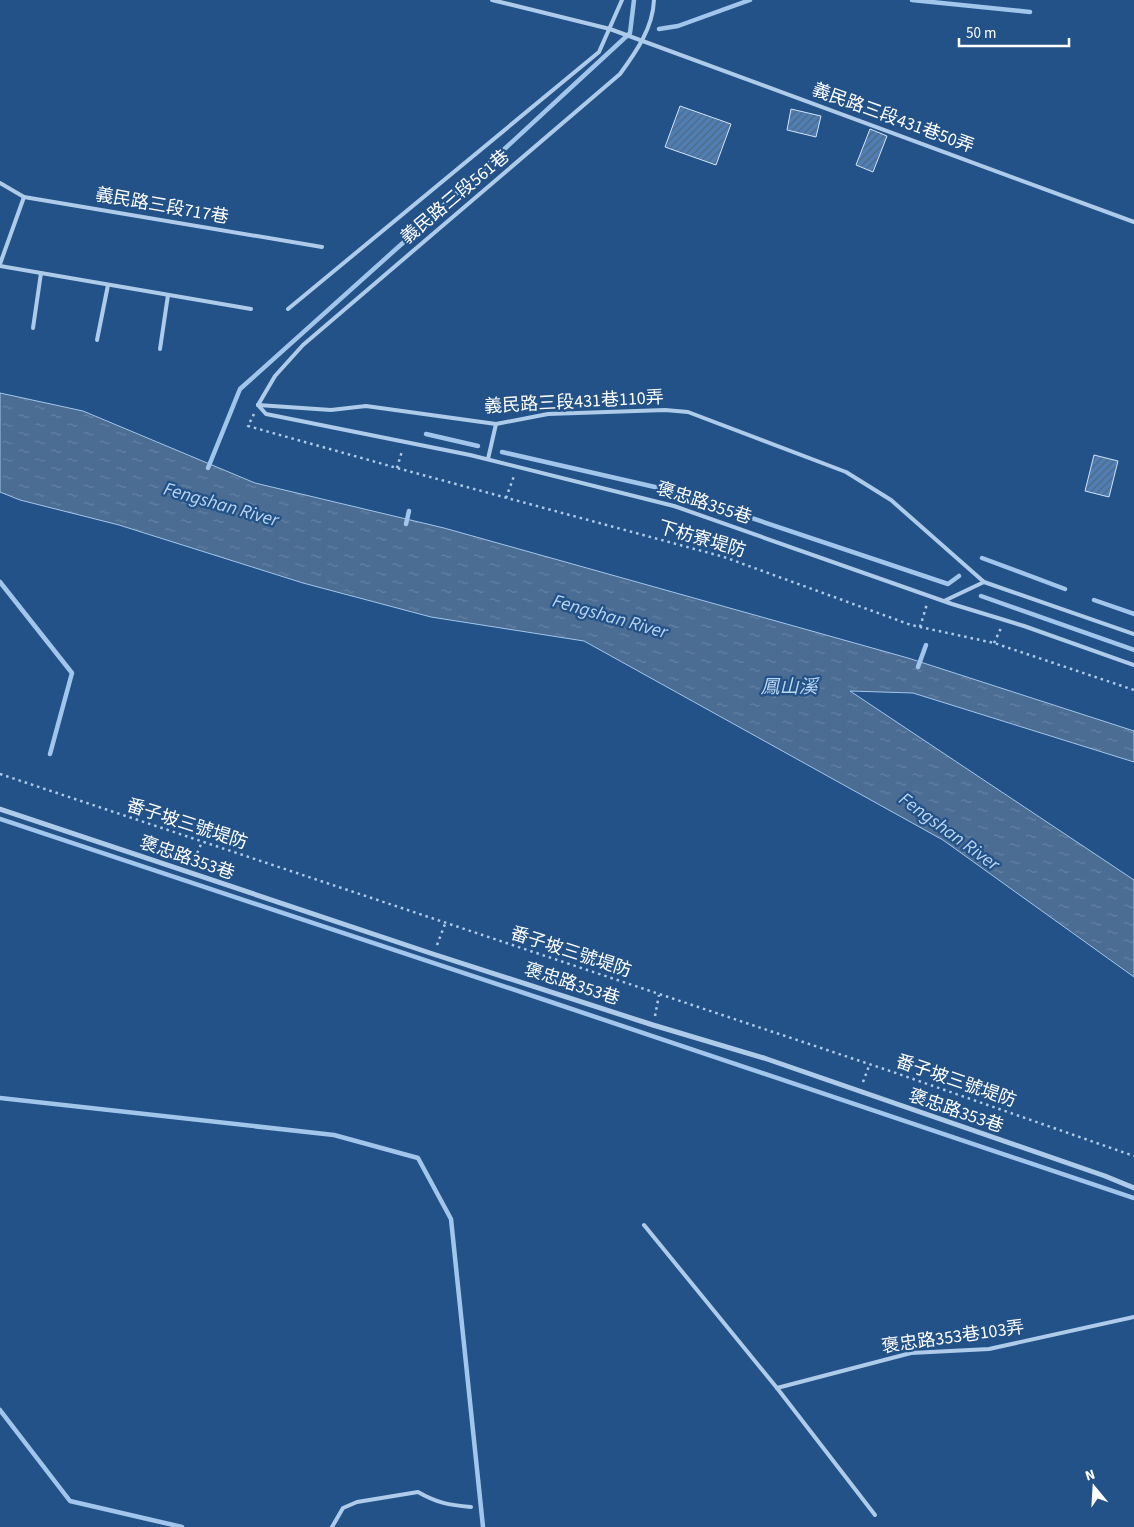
<svg xmlns="http://www.w3.org/2000/svg" width="1134" height="1527" font-family="'Source Sans 3','Noto Sans TC',sans-serif">
<defs>
<pattern id="water-ripples" width="26" height="14" patternUnits="userSpaceOnUse" patternTransform="scale(1.25)"><rect width="26" height="14" fill="#4b6c93"/><path d="M2 4q2-2 4 0t4 0M15 11q2-2 4 0t4 0" fill="none" stroke="#6682a3"/></pattern>
<pattern id="building-hatch" width="6" height="6" patternUnits="userSpaceOnUse" patternTransform="scale(1.25)"><rect width="6" height="6" fill="#507eb2"/><path d="M-1 1l2-2M0 6l6-6M5 7l2-2" fill="none" stroke="#4e6884"/></pattern>
</defs>
<rect width="100%" height="100%" fill="#235288"/>
<polygon fill="url(#water-ripples)" stroke="#a2c6eb" points="0,393 83,411 255,483 444,528 908,658 1134,731 1134,762 913,693 850,691 1134,880 1134,977 943,840 584,641 431,617 303,583 119,525 20,500 0,492"/>
<g fill="none" stroke-linecap="round" stroke-linejoin="round">
<g stroke="#a2c6eb" stroke-width="4.5">
<polyline points="912,0 1030,12"/>
<polyline points="659,29 678,26 750,0"/>
<polyline points="426,434 478,446"/>
<polyline points="502,452 668,490 948,584 959,576"/>
<polyline points="208,468 240,389 405,241 630,33 634,0"/>
<polyline points="406,524 409,511"/>
<polyline points="982,558 1065,589"/>
<polyline points="0,582 72,673 50,754"/>
<polyline points="981,596 1134,650"/>
<polyline points="1094,600 1134,614"/>
<polyline points="918,667 926,645"/>
<polyline points="0,819 545,1000 1134,1198"/>
<polyline points="0,1098 334,1135 418,1158 451,1219 483,1527"/>
<polyline points="0,1410 70,1501 182,1527"/>
</g>
</g>
<g fill="url(#building-hatch)" stroke="#d3e4f7">
<polygon points="680,106 731,124 716,165 665,147"/>
<polygon points="791,109 821,116 816,137 787,130"/>
<polygon points="870,129 887,136 873,172 856,165"/>
<polygon points="1094,455 1118,461 1109,497 1085,491"/>
</g>
<g fill="none" stroke-linecap="round" stroke-linejoin="round">
<g stroke="#aecbea" stroke-width="2.5" stroke-dasharray="2.5 4" stroke-linecap="butt">
<polyline points="254,414 248,426 397,468 724,557 911,625 994,643 1134,690"/>
<polyline points="397,468 402,451"/>
<polyline points="506,498 514,476"/>
<polyline points="920,627 927,604"/>
<polyline points="994,643 1001,628"/>
<polyline points="0,774 893,1072 1134,1156"/>
<polyline points="192,865 202,842"/>
<polyline points="437,945 445,924"/>
<polyline points="655,1016 659,995"/>
<polyline points="863,1082 869,1066"/>
</g>
<g stroke="#aecbea" stroke-width="4">
<polyline points="492,0 610,29 1134,222"/>
<polyline points="0,183 24,197 322,247"/>
<polyline points="0,264 24,197"/>
<polyline points="0,266 251,309"/>
<polyline points="288,309 599,52 622,0"/>
<polyline points="33,328 41,273"/>
<polyline points="97,340 108,285"/>
<polyline points="160,349 168,295"/>
<polyline points="258,405 331,410 366,406 496,424 548,414 665,410 688,412 846,472 891,500 984,582 1134,634"/>
<polyline points="258,405 266,414 470,455 674,506 952,604 1024,626 1134,665"/>
<path d="M258 405 275 376 303 345 620 74C636 52 653 28 654 0"/>
<polyline points="488,459 496,424"/>
<polyline points="944,601 984,582"/>
<polyline points="644,1225 777,1388 875,1515"/>
<polyline points="777,1388 911,1353 989,1349 1134,1317"/>
<path d="M332 1527 343 1508 357 1502 418 1492C437 1503 449 1505 471 1507"/>
</g>
<polyline stroke="#aecbea" stroke-width="5" points="0,809 433,954 653,1025 764,1058 1105,1176 1134,1188"/>
</g>
<g text-anchor="middle" dominant-baseline="central" stroke-width="4.5" stroke-linejoin="round" paint-order="stroke">
<g font-size="18" fill="#fff" stroke="#235288">
<text transform="translate(893 118) rotate(20)">義民路三段431巷50弄</text>
<text transform="translate(455 197) rotate(-40)">義民路三段561巷</text>
<text transform="translate(162 206) rotate(10)">義民路三段717巷</text>
<text transform="translate(574 402) rotate(-3)">義民路三段431巷110弄</text>
<text transform="translate(704 503) rotate(18)">褒忠路355巷</text>
<text transform="translate(702 539) rotate(16)">下枋寮堤防</text>
<text transform="translate(187 824) rotate(18)">番子坡三號堤防</text>
<text transform="translate(187 858) rotate(19)">褒忠路353巷</text>
<text transform="translate(571 952) rotate(18)">番子坡三號堤防</text>
<text transform="translate(572 984) rotate(18)">褒忠路353巷</text>
<text transform="translate(956 1081) rotate(19)">番子坡三號堤防</text>
<text transform="translate(956 1111) rotate(19)">褒忠路353巷</text>
<text transform="translate(953 1337) rotate(-8)">褒忠路353巷103弄</text>
</g>
<g font-size="19" font-style="italic" fill="#bad5f1" stroke="#235288">
<text transform="translate(221 505) rotate(16)">Fengshan River</text>
<text transform="translate(610 617) rotate(16)">Fengshan River</text>
<text x="789" y="687">鳳山溪</text>
<text transform="translate(949 832) rotate(36)">Fengshan River</text>
</g>
</g>
<g transform="translate(1094 1487) rotate(342)" stroke="#235288" stroke-width="4" paint-order="stroke">
<path d="M0-4L9 19L0 12L-9 19Z" fill="#ffffff"/>
<text y="-8" font-size="14" font-weight="bold" text-anchor="middle" fill="#ffffff">N</text>
</g>
<path d="M959 38v8h110v-8" fill="none" stroke="#ffffff" stroke-width="2.5"/>
<text x="966" y="38" font-size="15" fill="#ffffff" stroke="#235288" stroke-width="4" paint-order="stroke">50 m</text>
</svg>
